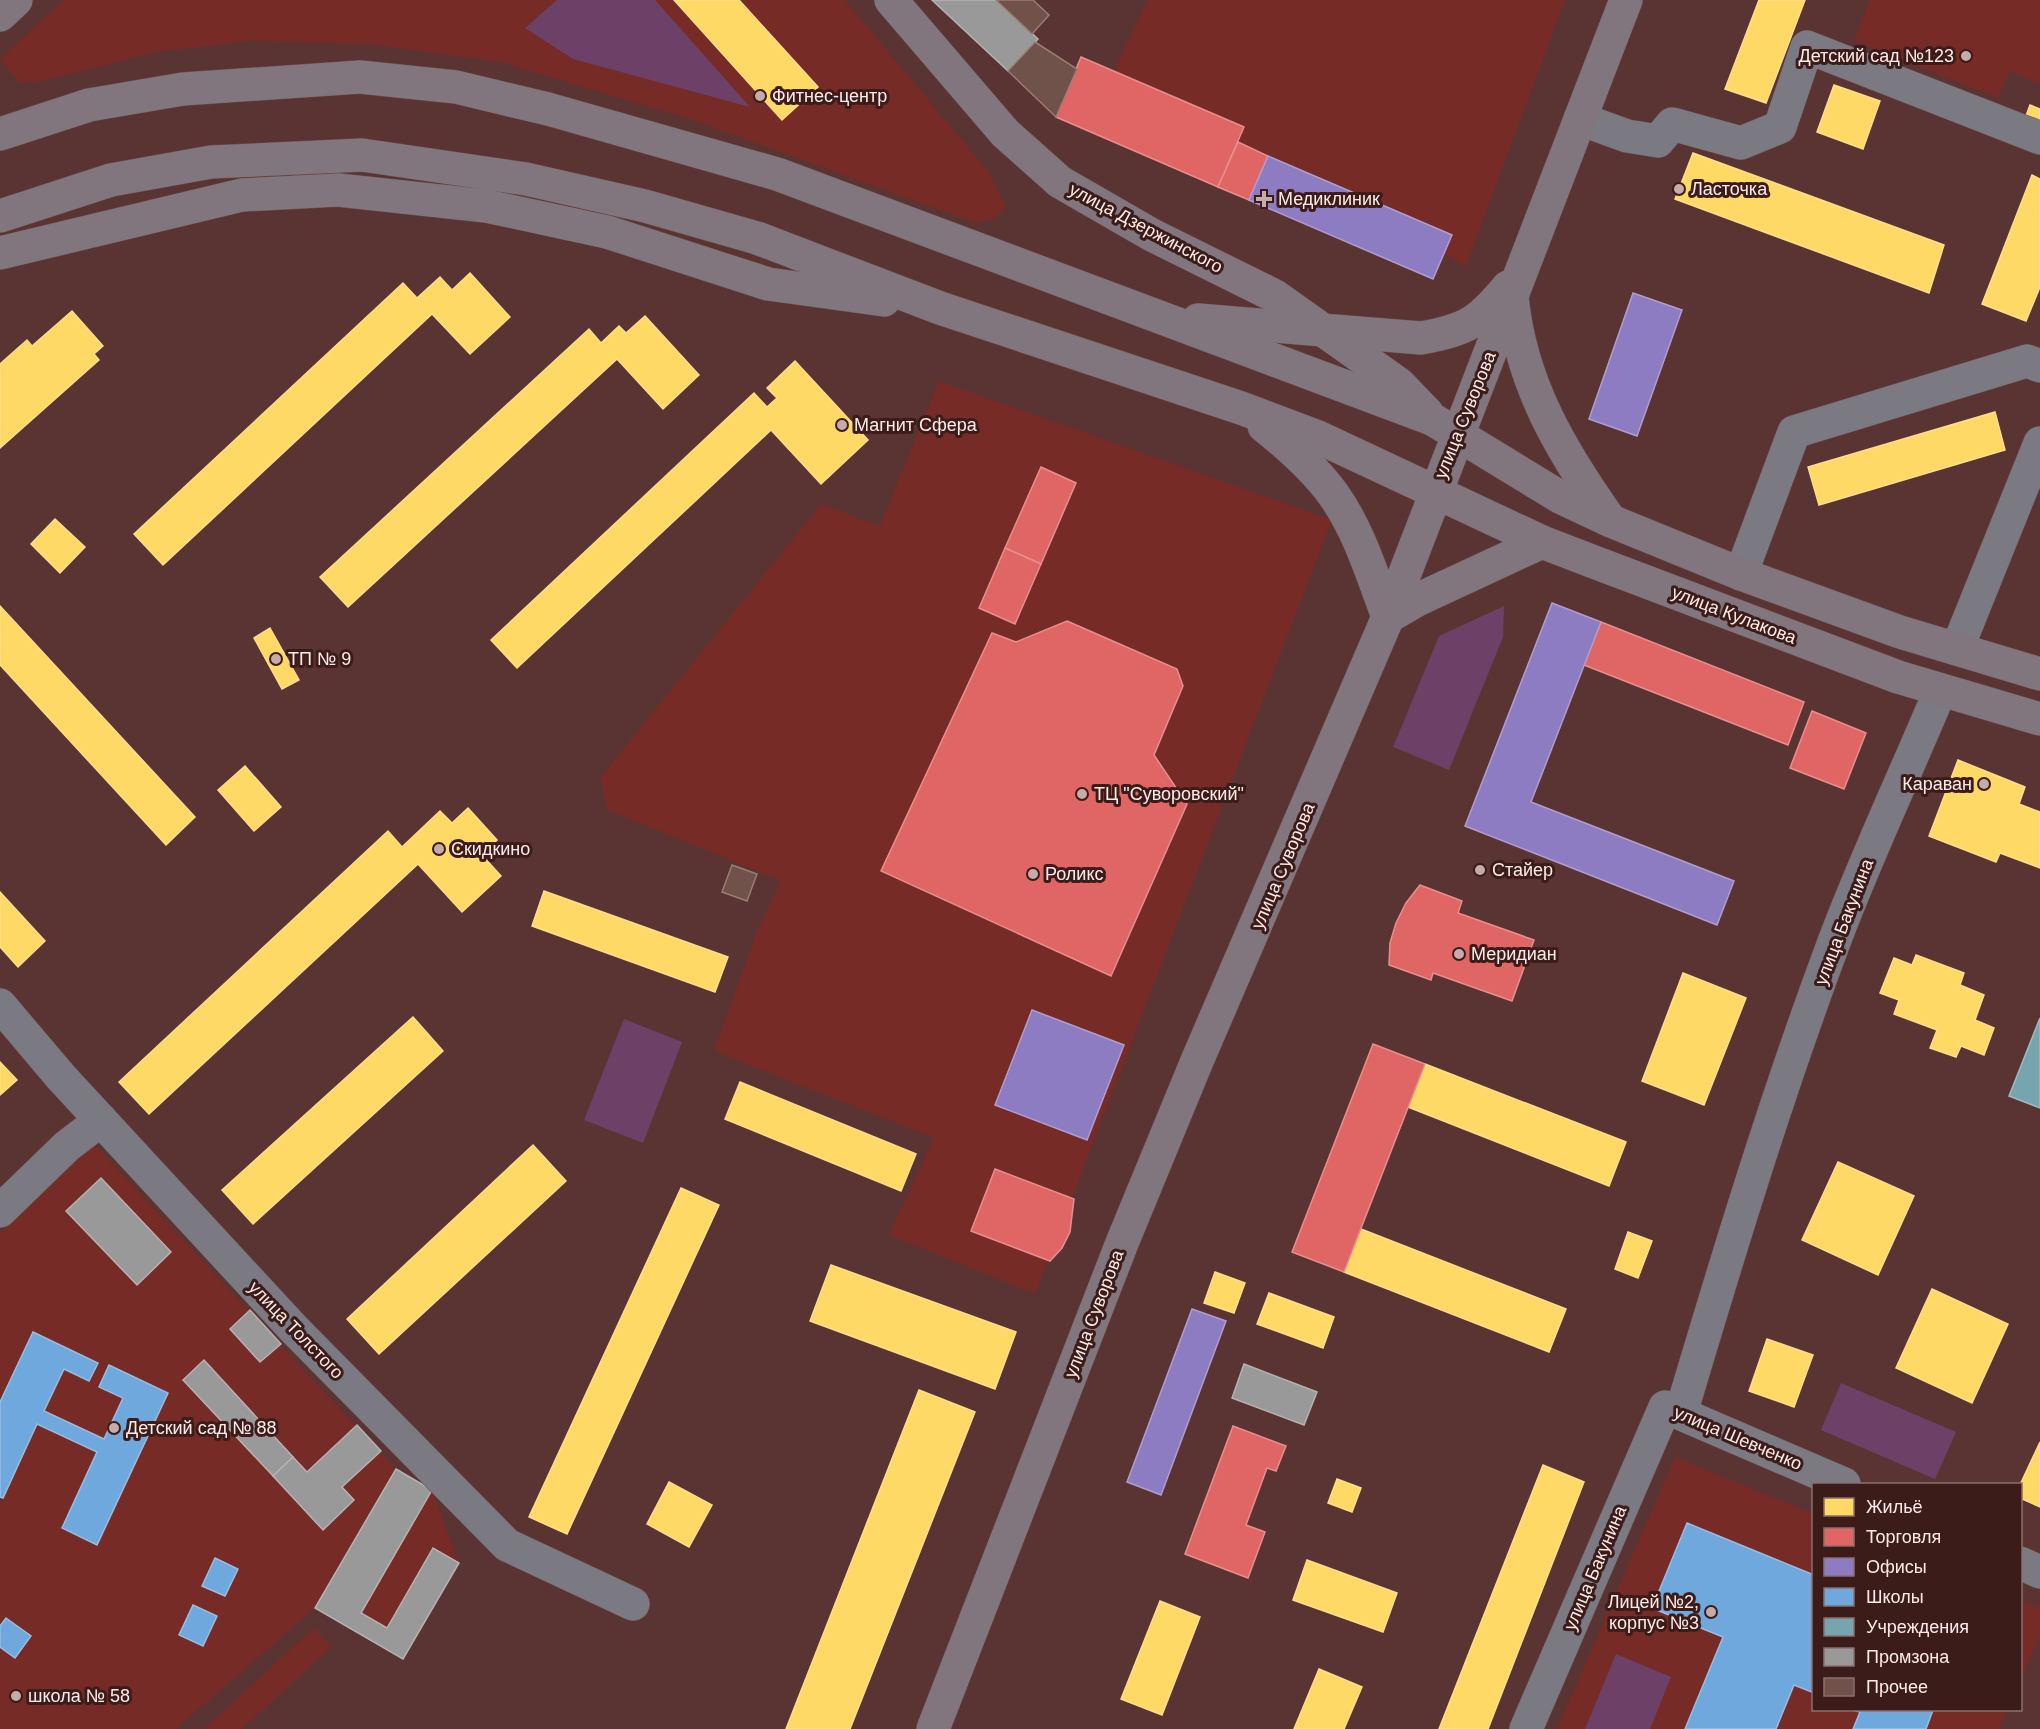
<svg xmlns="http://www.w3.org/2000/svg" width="2040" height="1729" font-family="Arial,sans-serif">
<rect width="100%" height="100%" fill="#5a3432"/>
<g fill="#762b26">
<polygon points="63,0 845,0 987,170 1006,207 995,218 976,223 684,117 500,62 369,44 253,41 157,52 43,81 20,83 0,59"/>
<polygon points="1147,0 1565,0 1466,266 1443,254 1450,234 1238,142 1243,128 1114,71"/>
<polygon points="1870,0 2040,0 2040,84 2010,71 1998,98 1854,41"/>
<polygon points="939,381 1332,520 1035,1294 889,1235 934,1138 714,1051 757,931 781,881 608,810 600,778 821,504 880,526"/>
<polygon points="94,1144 396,1469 432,1490 459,1563 403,1659 315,1608 176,1729 0,1729 0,1233"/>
<polygon points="1675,1457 1813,1514 1814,1710 2008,1710 1999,1729 1557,1729"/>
<polygon points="2020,1599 2040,1607 2040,1636 2021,1680"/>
<polygon points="314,1628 332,1647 242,1729 204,1729"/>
</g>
<g fill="#6d4067">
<polygon points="557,0 655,0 750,107 573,59 525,28"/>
<polygon points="1504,606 1503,637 1449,770 1393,747 1439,636"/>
<polygon points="624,1019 682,1042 643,1143 584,1120"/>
<polygon points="1841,1383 1956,1432 1935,1479 1821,1430"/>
<polygon points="1616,1654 1671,1677 1650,1729 1585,1729"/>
</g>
<g fill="#ffd966" stroke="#ffde8d" stroke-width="1.5">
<polygon points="674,0 739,0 818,87 782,120"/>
<polygon points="1759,0 1805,0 1766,103 1725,89"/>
<polygon points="1834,85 1880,101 1863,149 1817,132"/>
<polygon points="2030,105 2040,109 2040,130 2023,124"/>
<polygon points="1693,153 1944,245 1929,293 1675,199"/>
<polygon points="2032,175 2040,179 2040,287 2026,321 1982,304"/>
<polygon points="470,273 510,317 470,354 432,314 163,565 134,534 403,283 417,298 440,277 452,290"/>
<polygon points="72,311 103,346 94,354 99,360 0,448 0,364 27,340 32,346"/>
<polygon points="645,316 699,375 663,409 617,359 348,607 320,577 589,329 601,343 619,326 626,333"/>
<polygon points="795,361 868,440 821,484 771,430 517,668 491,640 754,393 767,407 777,398 767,388"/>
<polygon points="1995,412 2005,450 1819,505 1808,467"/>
<polygon points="55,519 85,547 60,573 31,544"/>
<polygon points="0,606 195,817 166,845 0,665"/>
<polygon points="270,628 299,680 282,689 254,638"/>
<polygon points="1958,760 2025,787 2019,804 2040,812 2040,868 2000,853 1996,862 1929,836"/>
<polygon points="245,766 281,807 254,831 218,790"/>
<polygon points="468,808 497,840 482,855 501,876 462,912 418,864 149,1114 119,1082 388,831 402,847 440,811 452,823"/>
<polygon points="544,891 728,957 715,992 532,926"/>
<polygon points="0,892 45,941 18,967 0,947"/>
<polygon points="1916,955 1964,973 1960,985 1984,995 1975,1020 1994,1028 1984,1055 1961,1046 1956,1057 1930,1048 1937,1030 1894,1014 1899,1000 1880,993 1894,958 1912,965"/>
<polygon points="1683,973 1746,998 1704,1105 1642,1081"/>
<polygon points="413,1017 443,1051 253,1224 222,1190"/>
<polygon points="0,1062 17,1080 0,1095"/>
<polygon points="1425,1064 1626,1142 1609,1186 1408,1107"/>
<polygon points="740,1082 916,1154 901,1191 725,1119"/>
<polygon points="533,1145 566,1181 379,1354 347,1319"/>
<polygon points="1838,1162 1914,1196 1878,1275 1802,1240"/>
<polygon points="681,1188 719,1205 567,1534 529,1517"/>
<polygon points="1361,1229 1566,1309 1549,1352 1344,1272"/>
<polygon points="1628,1232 1652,1241 1638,1278 1615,1269"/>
<polygon points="831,1265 1016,1332 995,1389 810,1321"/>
<polygon points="1215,1272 1245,1283 1234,1313 1204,1303"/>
<polygon points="1932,1289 2008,1324 1972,1403 1896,1368"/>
<polygon points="1269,1293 1334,1317 1323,1348 1257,1324"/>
<polygon points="1767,1339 1813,1355 1794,1407 1749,1391"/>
<polygon points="919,1390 975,1412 850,1729 786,1729"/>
<polygon points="2040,1442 2040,1507 2020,1498 2020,1485"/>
<polygon points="1543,1465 1584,1482 1488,1729 1439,1729"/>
<polygon points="1337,1479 1361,1488 1352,1512 1328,1503"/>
<polygon points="669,1482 712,1505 689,1547 647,1524"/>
<polygon points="1307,1560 1397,1593 1383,1632 1293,1600"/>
<polygon points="1160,1601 1200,1617 1162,1715 1121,1699"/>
<polygon points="1319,1669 1362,1687 1344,1729 1294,1729"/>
</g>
<g fill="#e06666" stroke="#e98e8d" stroke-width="1.5">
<polygon points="1081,57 1244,127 1218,187 1056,117"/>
<polygon points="1238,142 1268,156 1249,200 1218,187"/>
<polygon points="1041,467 1076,483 1041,564 1005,548"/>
<polygon points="1005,548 1041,564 1015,624 979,608"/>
<polygon points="1067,621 1177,669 1183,686 1154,755 1187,804 1111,976 881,871 992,633 1016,642"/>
<polygon points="1601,622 1804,702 1788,745 1584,665"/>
<polygon points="1812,711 1866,733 1844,789 1790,768"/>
<polygon points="1420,885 1462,901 1458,913 1534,940 1512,1001 1433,973 1431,980 1389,965 1390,943 1396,923 1406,903"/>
<polygon points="1373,1044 1425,1064 1344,1272 1292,1252"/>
<polygon points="995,1169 1074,1199 1070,1232 1062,1248 1050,1261 971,1231"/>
<polygon points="1233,1426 1286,1446 1276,1471 1267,1468 1246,1525 1265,1532 1248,1578 1185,1554"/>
</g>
<g fill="#8e7cc3" stroke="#b09dce" stroke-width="1.5">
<polygon points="1268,156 1452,235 1433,279 1249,200"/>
<polygon points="1633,293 1682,310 1637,436 1589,419"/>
<polygon points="1552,603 1601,622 1531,802 1734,881 1717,925 1465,826"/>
<polygon points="1032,1010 1124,1045 1087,1140 995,1105"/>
<polygon points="1192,1309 1226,1321 1161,1495 1127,1482"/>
</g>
<g fill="#6fa8dc" stroke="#9abce0" stroke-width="1.5">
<polygon points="33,1332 98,1363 89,1381 64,1369 44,1411 104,1439 123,1398 99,1387 109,1365 168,1393 97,1545 62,1528 97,1452 37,1424 3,1498 0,1497 0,1402"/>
<polygon points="1687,1523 1814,1575 1814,1693 1794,1685 1776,1729 1685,1729 1723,1637 1652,1608"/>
<polygon points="215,1558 238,1569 225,1596 202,1586"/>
<polygon points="193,1605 217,1616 203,1646 179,1635"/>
<polygon points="6,1618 31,1636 15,1658 0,1647 0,1626"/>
<polygon points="1853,1710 1933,1710 1926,1729 1853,1729 1860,1712"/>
</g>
<polygon fill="#76a5af" stroke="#9fbac0" stroke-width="1.5" points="2040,1018 2040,1108 2009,1096"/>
<g fill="#999" stroke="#b7b2b1" stroke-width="1.5">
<polygon points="932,0 996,0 1038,39 1008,71"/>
<polygon points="101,1178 171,1252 137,1285 66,1211"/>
<polygon points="250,1310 281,1344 260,1362 230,1329"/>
<polygon points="204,1360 293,1457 273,1476 183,1380"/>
<polygon points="1244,1364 1317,1392 1304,1425 1232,1398"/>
<polygon points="357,1425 381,1451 342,1487 354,1500 323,1530 273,1476 293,1457 307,1472"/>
<polygon points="396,1469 432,1490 361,1613 387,1628 433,1548 459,1563 403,1659 315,1608"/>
</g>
<g fill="#70524a" stroke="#9b7c74" stroke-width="1.5">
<polygon points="996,0 1033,0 1049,15 1032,34"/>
<polygon points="1035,42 1077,69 1056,117 1008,71"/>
<polygon points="732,865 757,874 747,901 722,892"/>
</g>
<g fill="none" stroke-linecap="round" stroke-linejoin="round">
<defs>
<g id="minor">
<polyline points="1580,119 1627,136 1658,141 1672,124 1741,143 1780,127 1807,47 2040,138"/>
<polyline points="1741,574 1794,432 2027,361 2040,366"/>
<polyline points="1957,649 2040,443"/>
<polyline points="0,1005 61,1077 293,1328 507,1545 633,1604"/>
<polyline points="0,1211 67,1146 101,1120"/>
<path d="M1681 1413C1728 1255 1776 1097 1834 942 1866 857 1905 775 1940 691"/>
<polyline points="2020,1563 2040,1572"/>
<polyline points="1526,1729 1665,1407 1844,1484"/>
</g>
<g id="major">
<polyline points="891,0 1005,133 1060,182 1152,235 1275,296 1399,384 1427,413"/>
<polyline points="0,15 16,0"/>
<polyline points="0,134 89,105 183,89 360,77 456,87 548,109 777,174 1432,419 1560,497 1611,521 1741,574 1900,632 2040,674"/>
<polyline points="0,216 111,180 211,162 362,155 526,179 645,206 757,238 940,308 1241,408 1318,437 1542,542 1594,562 1898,677 2040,719"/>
<polyline points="0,253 242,195 338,190 486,206 607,232 768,284 884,300"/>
<path d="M1512 296C1520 382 1561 451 1610 520"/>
<path d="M1198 320 1421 338C1467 330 1479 322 1508 287"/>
<path d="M1264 426C1289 446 1314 468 1333 494 1359 530 1373 577 1388 617L1417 600 1542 542"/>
<polyline points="933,1729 1122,1243 1197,1061 1388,617 1626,0"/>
</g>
</defs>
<use href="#minor" stroke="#6e504f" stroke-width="34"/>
<use href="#major" stroke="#6e504f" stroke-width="34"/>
<use href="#minor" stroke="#7b7a82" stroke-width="33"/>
<use href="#major" stroke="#82767e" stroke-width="33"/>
</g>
<g fill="#c5aba9" stroke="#3c1c19" stroke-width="2">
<circle cx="1966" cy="56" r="6"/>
<circle cx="760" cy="96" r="6"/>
<circle cx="1679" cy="189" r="6"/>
<path d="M1261 190h6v6h6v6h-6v6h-6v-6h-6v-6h6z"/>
<circle cx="842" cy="425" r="6"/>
<circle cx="276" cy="659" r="6"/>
<circle cx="1984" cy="784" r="6"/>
<circle cx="1082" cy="794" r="6"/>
<circle cx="439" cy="849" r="6"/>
<circle cx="1480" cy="870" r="6"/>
<circle cx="1033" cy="874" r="6"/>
<circle cx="1459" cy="954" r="6"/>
<circle cx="114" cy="1428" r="6"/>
<circle cx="1711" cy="1612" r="6"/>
<circle cx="16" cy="1696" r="6"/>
</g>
<g text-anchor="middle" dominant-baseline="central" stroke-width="6" stroke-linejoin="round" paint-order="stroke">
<g font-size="18" fill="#feebe9" stroke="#3c1c19" text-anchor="start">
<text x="1954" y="56" text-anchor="end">Детский сад №123</text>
<text x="772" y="96">Фитнес-центр</text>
<text x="1691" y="189">Ласточка</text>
<text x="1278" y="199">Медиклиник</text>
<text x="854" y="425">Магнит Сфера</text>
<text x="288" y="659">ТП № 9</text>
<text x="1972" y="784" text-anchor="end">Караван</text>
<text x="1094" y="794">ТЦ "Суворовский"</text>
<text x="451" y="849">Скидкино</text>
<text x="1492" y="870">Стайер</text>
<text x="1045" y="874">Роликс</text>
<text x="1471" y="954">Меридиан</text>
<text x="126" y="1428">Детский сад № 88</text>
<text x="1699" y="1602" text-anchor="end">Лицей №2,<tspan x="1699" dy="21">корпус №3</tspan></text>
<text x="28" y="1696">школа № 58</text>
</g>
<g font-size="18" fill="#feebe9" stroke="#3c1c19">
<text transform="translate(1146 228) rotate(28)">улица Дзержинского</text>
<text transform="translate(1465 415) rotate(-68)">улица Суворова</text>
<text transform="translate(1734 615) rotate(21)">улица Кулакова</text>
<text transform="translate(1283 866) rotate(-67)">улица Суворова</text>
<text transform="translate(1844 922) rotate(-69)">улица Бакунина</text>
<text transform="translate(1094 1314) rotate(-69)">улица Суворова</text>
<text transform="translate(296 1330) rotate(46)">улица Толстого</text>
<text transform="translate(1738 1438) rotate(23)">улица Шевченко</text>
<text transform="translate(1595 1568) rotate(-67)">улица Бакунина</text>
</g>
</g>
<rect x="1812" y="1483" width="210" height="228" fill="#3c1c19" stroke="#8a6f6c" stroke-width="1.5"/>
<rect x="1824" y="1498" width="30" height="18" fill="#ffd966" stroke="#8a6f6c" stroke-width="1.5"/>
<text x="1866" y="1513" font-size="18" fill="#feebe9">Жильё</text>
<rect x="1824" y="1528" width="30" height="18" fill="#e06666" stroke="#8a6f6c" stroke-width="1.5"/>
<text x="1866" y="1543" font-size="18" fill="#feebe9">Торговля</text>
<rect x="1824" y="1558" width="30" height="18" fill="#8e7cc3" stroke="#8a6f6c" stroke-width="1.5"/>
<text x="1866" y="1573" font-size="18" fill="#feebe9">Офисы</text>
<rect x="1824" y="1588" width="30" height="18" fill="#6fa8dc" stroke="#8a6f6c" stroke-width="1.5"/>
<text x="1866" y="1603" font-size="18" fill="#feebe9">Школы</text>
<rect x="1824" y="1618" width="30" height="18" fill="#76a5af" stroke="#8a6f6c" stroke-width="1.5"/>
<text x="1866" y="1633" font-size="18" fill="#feebe9">Учреждения</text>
<rect x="1824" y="1648" width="30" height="18" fill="#999999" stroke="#8a6f6c" stroke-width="1.5"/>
<text x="1866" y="1663" font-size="18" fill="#feebe9">Промзона</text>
<rect x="1824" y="1678" width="30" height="18" fill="#70524a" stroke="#8a6f6c" stroke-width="1.5"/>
<text x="1866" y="1693" font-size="18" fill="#feebe9">Прочее</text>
</svg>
